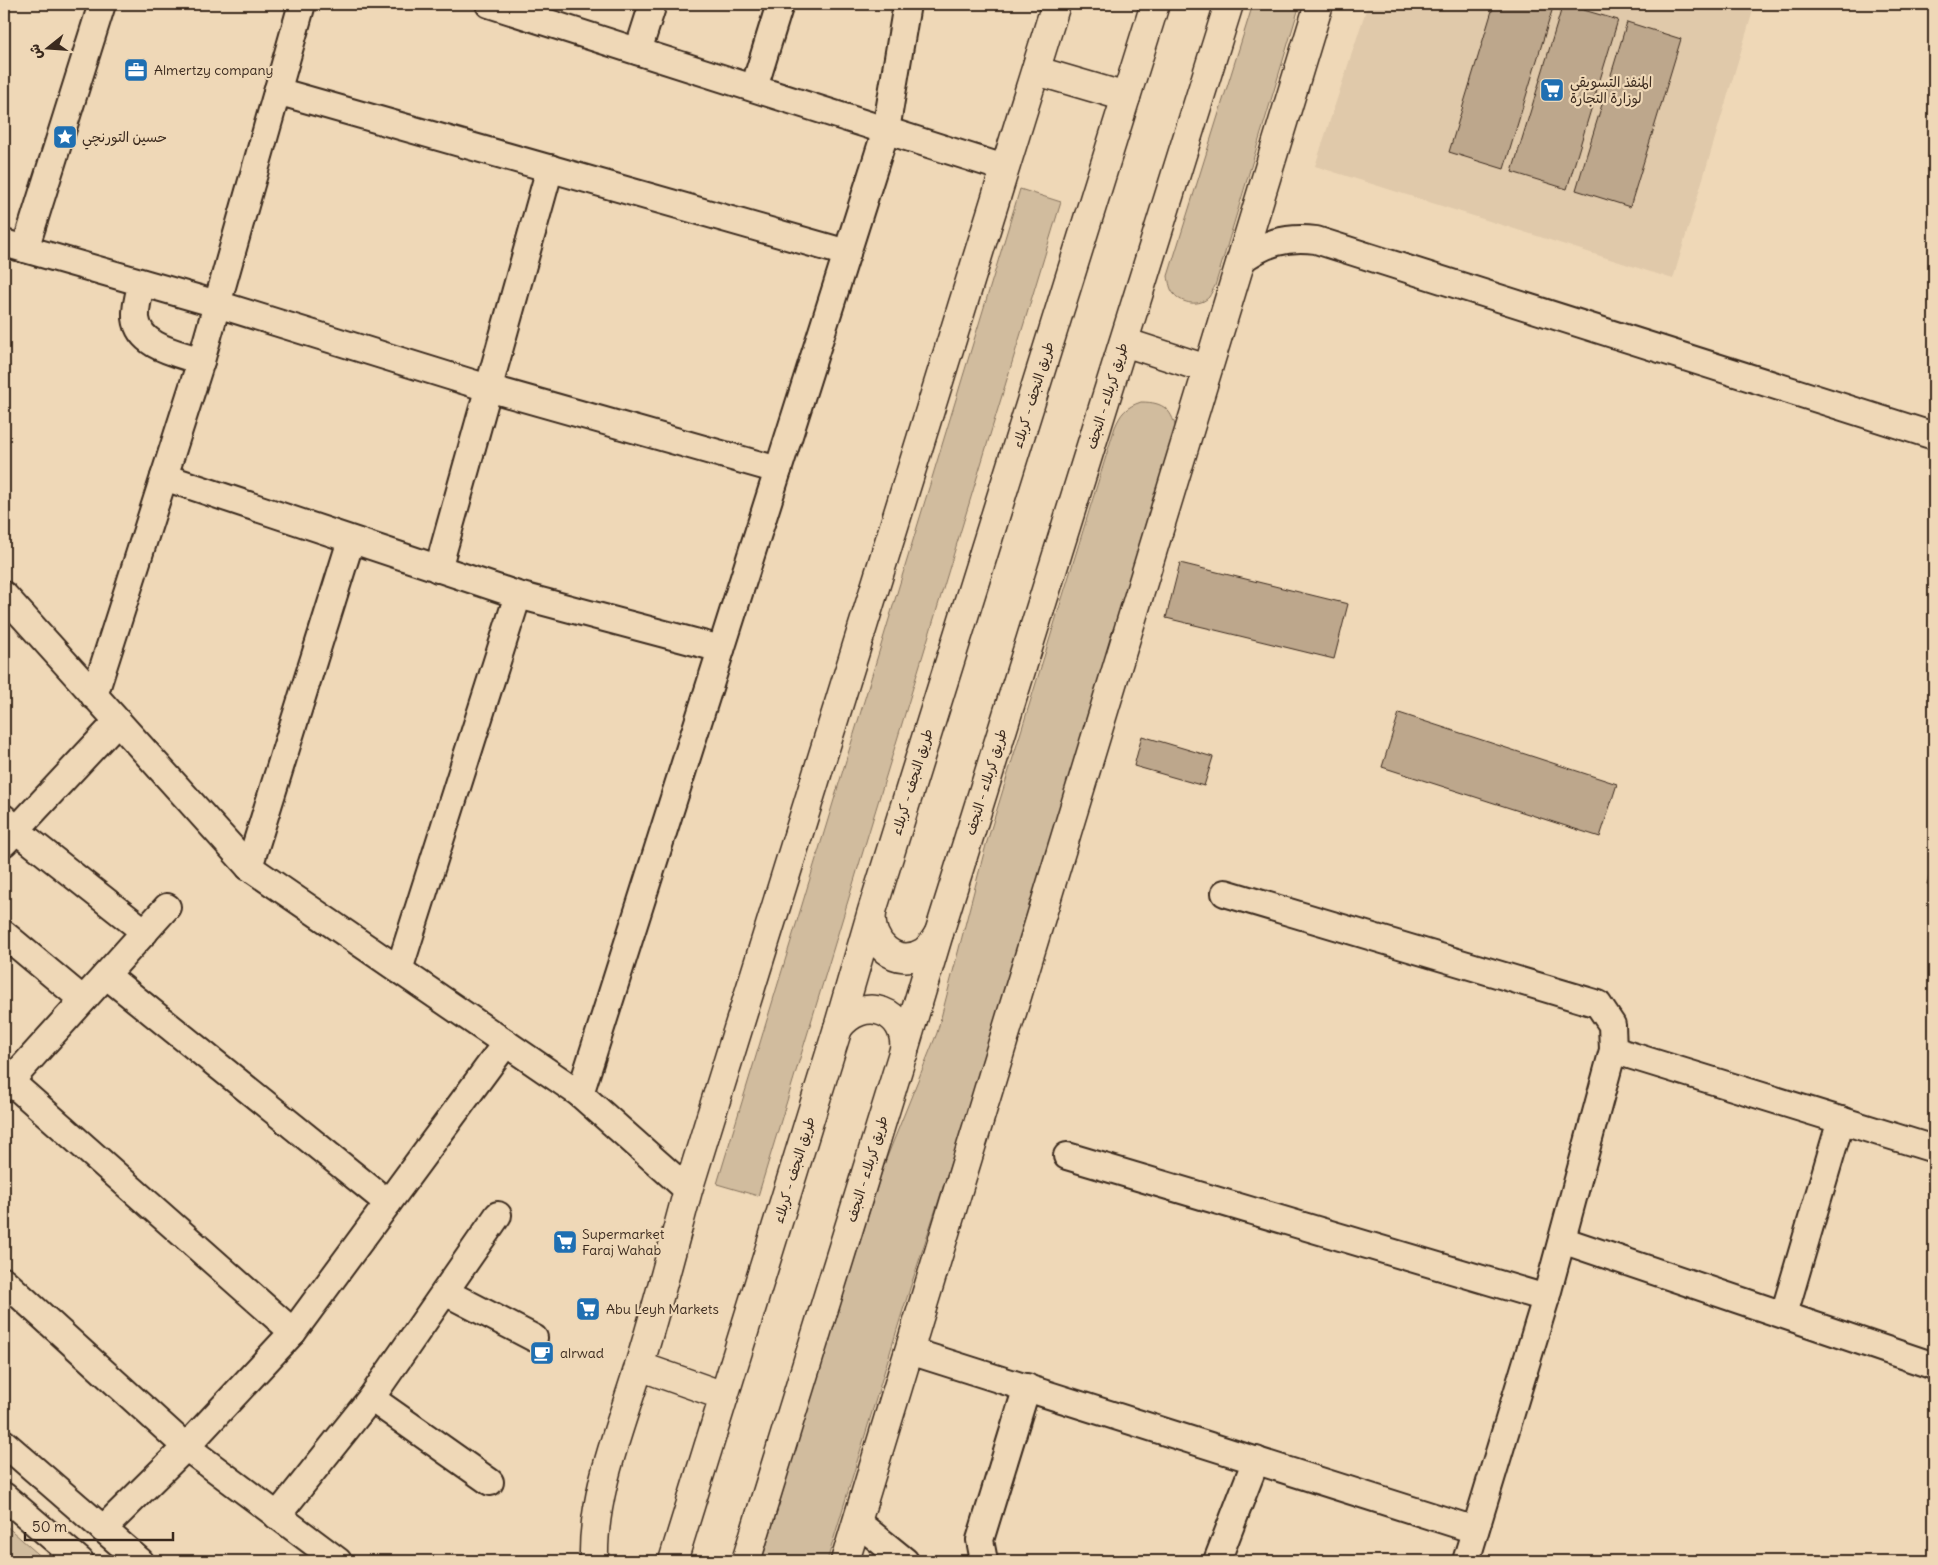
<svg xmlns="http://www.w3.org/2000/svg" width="1938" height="1565" font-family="Delius,'Playpen Sans Arabic',sans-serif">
<rect width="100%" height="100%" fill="#efd8b7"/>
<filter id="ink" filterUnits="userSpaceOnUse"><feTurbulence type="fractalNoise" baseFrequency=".02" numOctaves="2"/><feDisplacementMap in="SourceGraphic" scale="10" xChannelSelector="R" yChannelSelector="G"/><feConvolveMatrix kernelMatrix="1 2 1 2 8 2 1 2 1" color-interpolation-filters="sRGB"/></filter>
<g filter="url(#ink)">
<polygon fill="#e0c9aa" points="1368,4 1755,4 1673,279 1315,166"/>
<g fill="#d1bc9e" stroke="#86735e">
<path d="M1253 4H1300L1215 286C1213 289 1211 294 1209 297 1200 307 1182 304 1174 294 1170 290 1169 282 1168 276Z"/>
<polygon points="1020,189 1061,202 758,1196 717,1184"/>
<path d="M1141 402C1165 402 1172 410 1177 433L998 1018 902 1313 827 1561H762L809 1404 885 1162 937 1033 986 845 1115 427C1121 413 1126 407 1141 402Z"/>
<polygon points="4,1524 46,1561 4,1561"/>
</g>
<g fill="#bda78c" stroke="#3b2a1e">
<polygon points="1494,4 1554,4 1504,169 1449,152"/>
<polygon points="1563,4 1618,20 1567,189 1512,172"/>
<polygon points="1627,22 1681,39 1630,207 1576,190"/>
<polygon points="1180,563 1348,604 1334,659 1166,618"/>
<polygon points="1399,713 1617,784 1600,837 1382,767"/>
<polygon points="1142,736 1213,757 1204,786 1134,766"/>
<polygon points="1934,862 1934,886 1927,884"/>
</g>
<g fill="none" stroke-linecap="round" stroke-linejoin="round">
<defs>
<g id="minor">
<polyline points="489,4 1004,168"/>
<polyline points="638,51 653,4"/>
<polyline points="754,88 780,4"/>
<polyline points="277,91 847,253"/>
<polyline points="4,243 217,304 488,388 778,470"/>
<polyline points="25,249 102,4"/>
<path d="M1240 261C1264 243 1286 236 1316 240L1934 436"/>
<path d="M142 283C139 294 135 306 136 318 139 347 178 353 201 361"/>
<polyline points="164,477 518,595 721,649"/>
<polyline points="438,569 550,168"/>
<polyline points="4,595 249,867 580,1094 688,1190"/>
<polyline points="94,696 201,361 302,4"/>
<polyline points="4,818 16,830 145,932"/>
<polyline points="4,843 117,722"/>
<polyline points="249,867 351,540"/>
<polyline points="1225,893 1598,1004 1612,1025 1613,1050 1546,1298 1466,1561"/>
<polyline points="4,934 83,1000"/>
<polyline points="399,970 518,595"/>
<polyline points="106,975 388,1203"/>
<polyline points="1613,1050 1934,1149"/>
<polyline points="10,1081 293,1332"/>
<polyline points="4,1088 167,907"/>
<polyline points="580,1094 886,130 907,4"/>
<polyline points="1067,1156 1546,1298"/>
<polyline points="1562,1240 1934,1366"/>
<polyline points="4,1281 186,1447 338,1561"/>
<polyline points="445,1292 534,1338"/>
<polyline points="1784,1314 1841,1120"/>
<polyline points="910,1351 1475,1530"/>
<polyline points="371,1398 490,1482"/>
<polyline points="4,1443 140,1561"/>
<polyline points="4,1496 80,1561"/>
<polyline points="277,1516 371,1398 498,1215"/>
<polyline points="857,1522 905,1561"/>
<polyline points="103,1529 186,1447 293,1332 506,1043"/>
<polyline points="984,1561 980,1540 1027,1387"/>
<polyline points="1217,1561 1256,1460"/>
</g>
<g id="major">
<path d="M594 1561C592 1494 620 1429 639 1366 657 1308 672 1249 688 1190L1056 4"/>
<polyline points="845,1561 1319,4"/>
</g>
<g id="highway">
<polyline points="1037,71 1126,97"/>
<polyline points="1124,342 1207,369"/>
<path d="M872 913C868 943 896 969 924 952 931 947 935 940 939 933"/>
<path d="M838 1028C863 994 909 1010 904 1052"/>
<polyline points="639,1366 724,1396"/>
<polyline points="673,1561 838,1028 872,911 1155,4"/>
<polyline points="746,1561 903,1053 939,933 1229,4"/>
</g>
</defs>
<use href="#minor" stroke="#3b2a1e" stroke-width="30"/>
<use href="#major" stroke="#3b2a1e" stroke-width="31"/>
<use href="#highway" stroke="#3b2a1e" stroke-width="31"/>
<use href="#minor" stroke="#efd8b7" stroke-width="26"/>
<use href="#major" stroke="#efd8b7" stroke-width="28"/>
<use href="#highway" stroke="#efd8b7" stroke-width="28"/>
</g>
</g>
<defs>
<symbol id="office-square" viewBox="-11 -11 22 22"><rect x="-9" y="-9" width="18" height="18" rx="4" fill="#1f6fb2" stroke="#efd8b7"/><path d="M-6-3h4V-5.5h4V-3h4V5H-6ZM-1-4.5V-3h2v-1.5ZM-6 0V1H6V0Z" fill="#fff"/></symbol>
<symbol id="supermarket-square" viewBox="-11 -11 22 22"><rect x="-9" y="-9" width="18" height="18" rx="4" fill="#1f6fb2" stroke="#efd8b7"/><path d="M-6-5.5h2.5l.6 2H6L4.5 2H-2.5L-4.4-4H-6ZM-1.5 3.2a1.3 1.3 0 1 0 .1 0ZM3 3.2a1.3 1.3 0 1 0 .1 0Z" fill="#fff"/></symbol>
<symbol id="sight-square" viewBox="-11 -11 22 22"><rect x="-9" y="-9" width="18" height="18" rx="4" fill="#1f6fb2" stroke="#efd8b7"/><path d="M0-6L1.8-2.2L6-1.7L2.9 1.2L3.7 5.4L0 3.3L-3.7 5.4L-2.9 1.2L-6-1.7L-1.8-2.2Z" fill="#fff"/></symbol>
<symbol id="cafe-square" viewBox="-11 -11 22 22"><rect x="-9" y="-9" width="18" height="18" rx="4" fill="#1f6fb2" stroke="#efd8b7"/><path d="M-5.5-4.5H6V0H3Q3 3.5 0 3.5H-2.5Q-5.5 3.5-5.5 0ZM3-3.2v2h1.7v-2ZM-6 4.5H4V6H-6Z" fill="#fff"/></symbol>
</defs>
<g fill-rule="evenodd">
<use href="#office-square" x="122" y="56" width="28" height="28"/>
<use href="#supermarket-square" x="1538" y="76" width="28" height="28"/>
<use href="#sight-square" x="51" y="123" width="28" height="28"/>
<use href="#supermarket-square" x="551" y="1228" width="28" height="28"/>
<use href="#supermarket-square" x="574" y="1295" width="28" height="28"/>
<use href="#cafe-square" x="528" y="1339" width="28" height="28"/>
</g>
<g text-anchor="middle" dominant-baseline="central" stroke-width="4.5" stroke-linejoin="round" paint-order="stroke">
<g font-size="14" fill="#3b2a1e" stroke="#efd8b7" text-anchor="start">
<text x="154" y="70">Almertzy company</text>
<text x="1570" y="82">المنفذ التسويقي<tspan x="1570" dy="16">لوزارة التجارة</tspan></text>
<text x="82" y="137">حسين التورنچي</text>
<text x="582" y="1234">Supermarket<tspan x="582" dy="16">Faraj Wahab</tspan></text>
<text x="606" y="1309">Abu Leyh Markets</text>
<text x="560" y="1353">alrwad</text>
</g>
<g font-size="14" fill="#3b2a1e" stroke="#efd8b7">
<text transform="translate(1033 395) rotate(-73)">طريق النجف - كربلاء</text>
<text transform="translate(1107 396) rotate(-73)">طريق كربلاء - النجف</text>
<text transform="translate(912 782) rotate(-73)">طريق النجف - كربلاء</text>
<text transform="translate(986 782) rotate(-73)">طريق كربلاء - النجف</text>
<text transform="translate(867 1169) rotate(-73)">طريق كربلاء - النجف</text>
<text transform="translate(794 1170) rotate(-73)">طريق النجف - كربلاء</text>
</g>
</g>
<rect width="1938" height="1565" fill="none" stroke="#efd8b7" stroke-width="20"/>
<rect x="10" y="10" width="1918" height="1545" fill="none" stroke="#3b2a1e" stroke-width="2" filter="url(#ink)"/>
<g transform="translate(48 48) rotate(253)" stroke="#efd8b7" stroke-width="4" paint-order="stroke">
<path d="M0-4L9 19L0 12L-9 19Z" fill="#3b2a1e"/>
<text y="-8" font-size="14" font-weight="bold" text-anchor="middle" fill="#3b2a1e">ش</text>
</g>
<path d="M25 1532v8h148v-8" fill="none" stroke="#3b2a1e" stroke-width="2.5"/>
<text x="32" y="1532" font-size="15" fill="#3b2a1e" stroke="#efd8b7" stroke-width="4" paint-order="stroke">50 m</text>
</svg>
